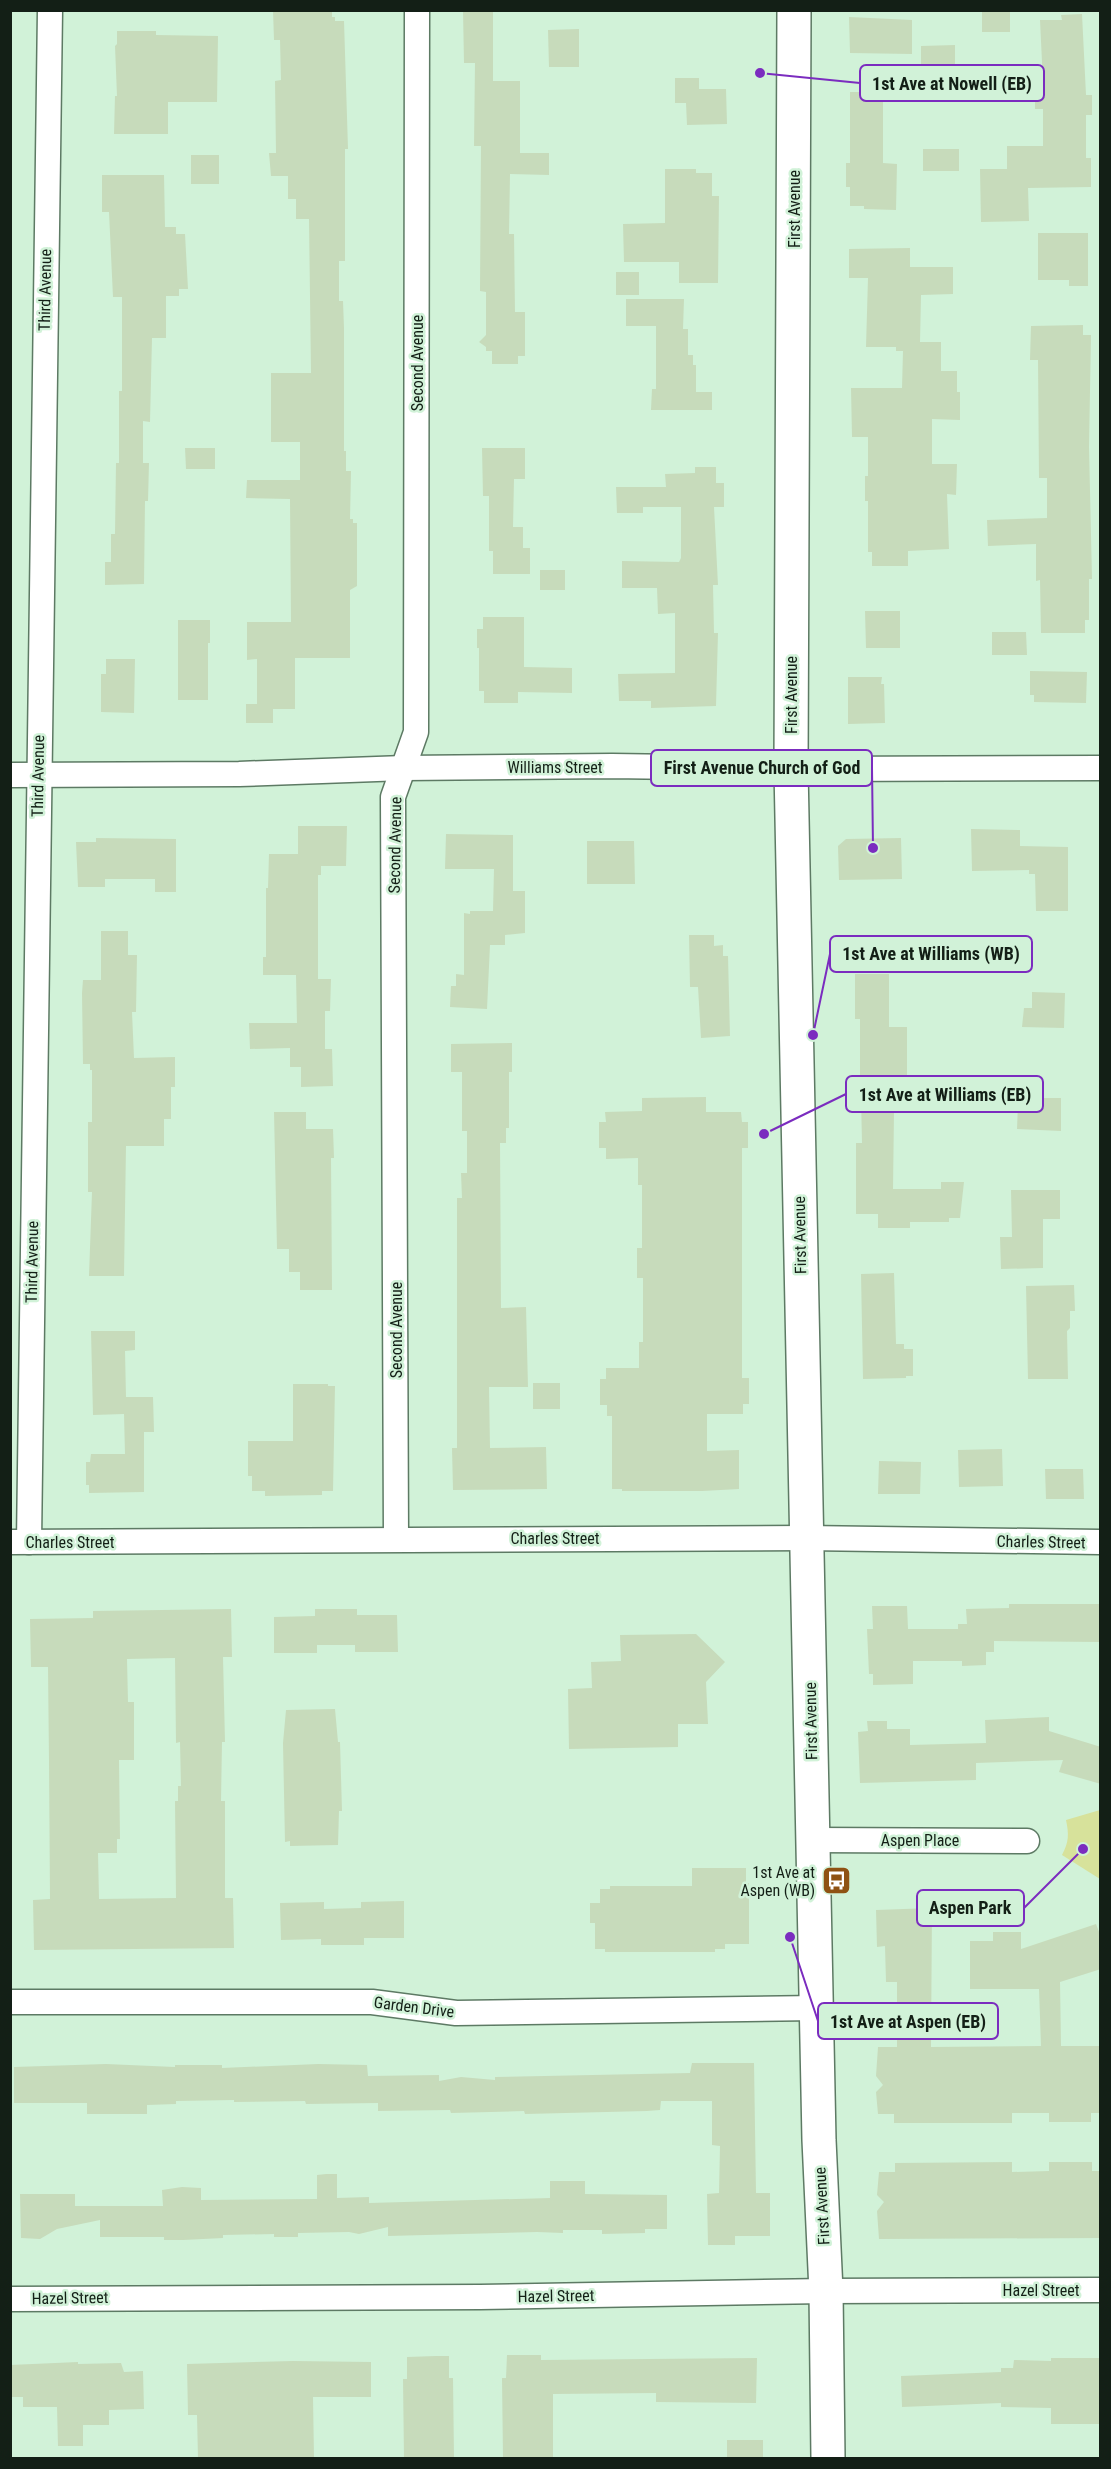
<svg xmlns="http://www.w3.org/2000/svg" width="1111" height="2469" font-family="'Roboto Condensed',sans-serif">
<rect width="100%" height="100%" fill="#d1f2d8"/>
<path fill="#d7e29b" d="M1100 1810V1879L1062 1855C1069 1842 1069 1834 1066 1820Z"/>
<g fill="#c7dbbb" fill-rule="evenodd">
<polygon points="273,10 332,10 332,17 335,17 335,21 344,21 348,149 345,149 345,261 339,261 339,301 343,301 344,328 344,451 346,451 346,471 351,471 350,519 353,519 353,523 357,523 357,586 350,590 350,658 295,658 295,709 273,709 273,723 246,723 246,704 257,704 257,659 247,660 247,622 291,622 290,499 246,498 247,480 300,480 300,442 271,442 271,373 311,373 309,219 296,219 296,199 288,199 288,176 271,176 269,153 276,153 275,81 281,80 280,40 274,40"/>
<polygon points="463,10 493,10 493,81 520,81 520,153 549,153 549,175 510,174 509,234 514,234 515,312 525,312 525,356 518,356 518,364 492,364 492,351 486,351 486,347 479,342 486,335 486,292 480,291 481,146 474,146 475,63 464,63"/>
<rect x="982" y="10" width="28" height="22"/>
<polygon points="1082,14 1086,95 1092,95 1092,115 1086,115 1086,158 1091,158 1091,187 1028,188 1029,221 981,222 980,169 1007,169 1007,146 1043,146 1043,109 1035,109 1035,83 1043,83 1040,20 1062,20 1061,15"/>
<polygon points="849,17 912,20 912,54 850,53"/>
<polygon points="579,29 579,67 549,67 548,30"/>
<polygon points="117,31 156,31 156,35 218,36 217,102 168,102 168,134 114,134 115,96 117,96 115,46 117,44"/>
<polygon points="955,45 955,66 921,66 921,46"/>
<polygon points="675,78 699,78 699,89 726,89 727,124 687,125 686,103 675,103"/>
<polygon points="850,92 883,92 883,163 897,164 896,210 864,209 864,206 850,206 850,187 846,187 846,163 850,163"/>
<rect x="923" y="149" width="36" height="22"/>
<rect x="191" y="155" width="28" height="29"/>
<polygon points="665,169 696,169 696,173 712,173 712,196 719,196 718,283 679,283 679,262 624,262 623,224 665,223"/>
<polygon points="102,175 164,175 165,227 176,227 176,234 185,234 188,289 179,289 179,296 166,296 166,338 152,338 150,422 143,421 143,463 149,463 148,501 145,501 144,584 105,585 105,562 111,562 111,534 115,534 116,463 119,463 119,391 122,391 122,297 113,297 109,212 102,212"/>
<polygon points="1038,233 1088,233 1088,286 1069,286 1069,280 1038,280"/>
<polygon points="910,248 910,267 953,267 953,294 921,295 920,342 941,342 941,371 957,371 957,392 960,392 960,420 932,419 932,464 957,464 956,495 947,494 949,549 908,551 908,566 872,566 872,552 868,552 868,501 865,501 865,476 868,476 868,437 852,437 851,388 902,388 903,351 896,351 896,347 866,347 868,278 849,278 849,249"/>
<rect x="616" y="272" width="23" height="23"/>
<polygon points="626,299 684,299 683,329 688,329 688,355 693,355 693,365 696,365 696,392 712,392 712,410 651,410 652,389 656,389 656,326 626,326"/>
<polygon points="1083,325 1083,335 1091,335 1089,447 1092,579 1089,579 1089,620 1085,620 1085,633 1041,633 1040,580 1036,581 1036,544 988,546 987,520 1047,518 1047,478 1039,478 1038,360 1030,360 1031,326"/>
<polygon points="185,448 215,448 215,469 186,469"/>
<polygon points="482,448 525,448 525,479 514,479 513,527 523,527 523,548 530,548 530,574 493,574 493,551 489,551 489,496 483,496"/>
<polygon points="695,467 716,467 716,483 724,483 724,507 714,507 718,585 713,585 714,633 718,633 716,706 651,708 651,701 619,701 618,674 675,673 675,613 658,614 657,588 622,588 622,561 679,562 681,558 681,507 643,507 643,513 617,513 616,487 666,487 665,474 695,473"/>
<rect x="540" y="570" width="25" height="20"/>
<polygon points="865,611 900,611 900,648 866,648"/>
<polygon points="483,617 524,617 524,667 572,668 572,693 518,692 518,703 484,703 484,691 479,691 479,648 477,648 477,629 483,629"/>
<polygon points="178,620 210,620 210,643 208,643 208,700 178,700"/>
<polygon points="992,632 1026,632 1027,655 992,655"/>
<polygon points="106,659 135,659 134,713 101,712 101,674 106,674"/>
<polygon points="1030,671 1087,672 1086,703 1034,702 1034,695 1030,695"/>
<polygon points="848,677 882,677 881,684 884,684 885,723 848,724"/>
<polygon points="298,826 347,826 346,866 321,866 321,875 318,875 318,979 331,979 330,1011 325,1011 325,1049 332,1049 333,1086 301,1087 301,1067 290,1067 290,1048 250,1049 249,1023 297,1023 296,975 263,975 263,957 266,957 266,888 268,888 269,854 298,854"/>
<polygon points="971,829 1020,830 1020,846 1068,847 1068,911 1036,911 1035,874 1029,874 1029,870 972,871"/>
<polygon points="446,834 513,835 513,891 525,891 525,933 505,935 505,945 490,945 487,1009 450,1007 451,986 456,986 456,974 464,975 464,913 470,914 470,911 493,911 494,869 445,869"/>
<polygon points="96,838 176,839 176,892 155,892 155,879 105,879 105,887 78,887 76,842 96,842"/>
<polygon points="901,838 902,879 839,880 838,846 846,839"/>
<polygon points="587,841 634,841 635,884 587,884"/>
<polygon points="101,931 128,931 128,955 137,955 136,1012 132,1012 134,1058 175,1057 175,1087 171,1087 171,1119 164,1119 164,1146 126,1146 124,1276 89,1276 92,1192 88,1192 88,1122 92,1122 92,1070 90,1070 90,1064 83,1064 82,993 83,980 101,980"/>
<polygon points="689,935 714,935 714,946 723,945 723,956 728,956 730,1036 701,1038 698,987 690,987"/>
<polygon points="855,974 889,974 889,1027 907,1027 907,1112 894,1112 893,1189 941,1189 941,1182 964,1182 960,1218 949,1218 949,1222 910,1222 910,1228 878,1228 878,1214 856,1214 856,1143 862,1143 861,1097 858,1097 857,1078 860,1078 860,1019 855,1019"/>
<polygon points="1032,992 1065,993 1064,1028 1022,1027 1024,1008 1032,1008"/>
<polygon points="512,1043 512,1072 509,1072 509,1128 506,1128 506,1143 500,1143 501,1308 526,1307 528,1387 489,1387 490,1448 546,1447 547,1489 453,1490 452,1448 457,1448 457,1198 462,1198 461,1173 467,1173 467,1131 462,1131 462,1072 451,1072 451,1044"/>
<polygon points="980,1077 1021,1077 1021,1098 1061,1098 1061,1131 1017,1129 1018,1104 981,1104"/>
<polygon points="706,1097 706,1112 741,1112 742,1122 748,1122 748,1148 742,1148 742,1378 749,1378 749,1404 743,1404 743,1414 707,1414 707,1451 739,1450 739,1489 702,1491 622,1491 622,1489 612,1489 612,1416 607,1416 607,1405 600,1405 600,1379 606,1379 606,1368 639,1368 639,1342 643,1342 643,1278 637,1278 637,1248 642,1248 642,1185 638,1185 638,1158 606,1159 606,1148 599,1148 599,1122 606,1122 605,1112 642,1111 642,1098"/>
<polygon points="274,1112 306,1112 306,1129 333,1129 334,1158 331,1158 332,1290 300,1290 300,1272 289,1272 289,1249 277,1249"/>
<polygon points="1011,1190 1060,1190 1060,1219 1043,1219 1043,1268 1001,1269 1000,1237 1012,1237"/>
<polygon points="894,1273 896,1344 904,1344 904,1349 913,1349 913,1376 906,1376 906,1378 863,1379 861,1274"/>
<polygon points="1074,1285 1075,1311 1070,1311 1070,1328 1067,1331 1068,1379 1028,1379 1026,1286"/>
<polygon points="91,1331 135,1331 135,1350 125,1351 126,1397 153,1397 154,1432 144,1432 144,1492 89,1493 89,1485 86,1485 86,1462 90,1462 91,1454 125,1454 124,1414 93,1415"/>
<rect x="533" y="1383" width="27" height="26"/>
<polygon points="293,1384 328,1384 328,1386 335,1386 333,1491 322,1491 322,1495 265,1496 265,1491 252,1491 252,1476 248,1476 248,1441 293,1441"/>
<polygon points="1002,1449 1003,1486 959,1487 958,1450"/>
<polygon points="879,1461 921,1462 920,1494 878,1494"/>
<polygon points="1045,1469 1083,1469 1084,1499 1046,1499"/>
<polygon points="1009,1604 1101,1604 1101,1642 994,1641 994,1652 986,1652 986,1665 962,1666 962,1661 913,1661 913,1684 873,1685 873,1674 869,1674 867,1629 873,1629 872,1606 907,1606 908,1629 958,1629 958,1624 967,1624 966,1609 1009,1608"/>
<path d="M231 1609 232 1657H223L225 1742H222L221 1801H225V1898H233L234 1948 34 1950 33 1900 50 1899 49 1761 48 1667H31L30 1619 93 1618V1611ZM175 1658 176 1743 180 1742 181 1786H178V1801H175L176 1898 99 1899 98 1853H117V1839H120L119 1760H134V1702H128L127 1659Z"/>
<polygon points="315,1609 357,1609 357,1615 397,1615 398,1652 355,1652 355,1645 317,1645 317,1653 274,1653 274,1617 315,1616"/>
<polygon points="696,1634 725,1662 706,1682 708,1724 678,1724 678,1747 569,1749 568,1689 592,1688 591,1662 621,1661 620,1635"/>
<polygon points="335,1709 338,1742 340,1742 342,1811 339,1811 338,1845 290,1846 290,1841 285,1842 283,1743 286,1710"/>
<polygon points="1049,1717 1049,1731 1101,1747 1101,1784 1059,1772 1063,1760 976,1763 976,1780 860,1783 858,1732 868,1731 867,1721 887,1721 887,1729 910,1729 910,1745 986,1743 985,1720"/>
<polygon points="692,1868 746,1868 746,1883 749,1883 749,1944 725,1944 725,1949 715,1949 715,1952 605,1952 605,1949 595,1949 595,1923 590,1923 590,1903 600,1903 600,1889 610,1889 610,1886 692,1886"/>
<polygon points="404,1901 404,1938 364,1938 364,1945 321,1945 321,1939 281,1940 280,1903 324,1902 324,1909 361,1908 361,1902"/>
<polygon points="932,1908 931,2047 1041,2046 1039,1989 970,1989 970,1941 993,1941 993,1932 1021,1932 1021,1949 1096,1924 1101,1937 1101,1969 1060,1982 1061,2046 1101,2046 1101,2113 1091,2113 1091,2122 1049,2122 1049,2113 1012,2113 1012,2123 894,2123 894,2114 878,2114 876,2092 883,2085 876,2076 878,2047 897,2047 897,1982 886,1982 885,1946 877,1947 876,1910"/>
<polygon points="692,2063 754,2063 756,2193 770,2193 770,2236 735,2236 735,2245 708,2245 707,2194 719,2193 720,2146 712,2145 712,2101 661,2101 660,2110 647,2111 525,2114 524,2111 451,2113 450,2110 378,2111 378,2103 306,2104 305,2101 234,2102 234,2100 176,2101 176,2104 147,2105 147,2114 87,2114 87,2103 14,2103 14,2067 106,2064 175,2067 175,2065 222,2065 222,2068 318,2064 367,2065 368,2076 439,2075 439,2081 461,2077 495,2080 495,2077 690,2073"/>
<polygon points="1012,2162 1012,2172 1049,2171 1049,2162 1092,2162 1092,2171 1101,2171 1101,2238 879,2239 877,2211 884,2202 877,2195 879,2172 895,2172 895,2163"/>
<polygon points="326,2174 337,2174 337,2198 369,2197 369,2203 550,2198 550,2181 585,2181 585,2194 667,2195 667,2229 645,2229 645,2233 602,2234 602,2230 563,2230 563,2233 537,2232 388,2236 388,2227 359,2234 349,2232 298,2233 298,2237 274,2237 274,2234 223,2235 223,2238 183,2240 164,2240 164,2237 100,2237 100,2220 57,2229 40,2239 21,2238 20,2194 75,2194 75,2206 163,2206 162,2190 182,2187 201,2188 201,2200 317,2199 317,2175"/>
<polygon points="507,2355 541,2355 541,2360 757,2358 756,2403 656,2402 656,2393 553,2394 553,2458 503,2458 502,2378 506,2378"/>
<polygon points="436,2356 449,2356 449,2378 453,2378 454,2458 404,2458 403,2379 407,2379 407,2357"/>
<polygon points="1051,2358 1101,2358 1101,2424 1051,2424 1051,2408 1001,2407 1001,2403 902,2407 901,2376 1001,2372 1001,2368 1013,2368 1014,2360 1051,2361"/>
<polygon points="293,2361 371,2362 371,2397 313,2397 314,2458 198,2458 197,2415 188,2415 187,2364"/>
<polygon points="78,2362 78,2364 121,2363 124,2372 143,2371 144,2409 109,2410 109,2425 83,2425 83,2446 58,2446 57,2407 23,2407 23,2397 10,2397 10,2365"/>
<rect x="727" y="2440" width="36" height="18"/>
</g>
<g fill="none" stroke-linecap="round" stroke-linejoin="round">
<defs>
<g id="street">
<polyline points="10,775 239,774 404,768 612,766 818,769 1100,768"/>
<polyline points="396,1539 393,797 416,732 417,10"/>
<polyline points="10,1542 806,1538 1100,1542"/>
<polyline points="29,1542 50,10"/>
<polyline points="814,1840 1027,1841"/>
<polyline points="10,2002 372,2002 456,2013 817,2008"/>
<polyline points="10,2299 480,2297 826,2291 1100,2290"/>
</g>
<polyline id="secondary" points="794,10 791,769 819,2140 826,2291 828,2458"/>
</defs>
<use href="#street" stroke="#5d7a64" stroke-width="27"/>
<use href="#secondary" stroke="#5d7a64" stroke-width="36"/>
<use href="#street" stroke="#fff" stroke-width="24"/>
<use href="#secondary" stroke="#fff" stroke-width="33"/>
</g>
<defs>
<symbol id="bus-square" viewBox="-11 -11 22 22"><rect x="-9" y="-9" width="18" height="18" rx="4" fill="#8f5213" stroke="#d1f2d8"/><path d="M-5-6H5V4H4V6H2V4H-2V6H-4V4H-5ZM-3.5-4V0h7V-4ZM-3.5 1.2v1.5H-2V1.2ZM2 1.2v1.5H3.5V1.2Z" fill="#fff"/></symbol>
</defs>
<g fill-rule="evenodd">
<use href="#bus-square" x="820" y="1864" width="33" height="33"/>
</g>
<g text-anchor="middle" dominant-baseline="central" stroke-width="5" stroke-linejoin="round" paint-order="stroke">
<g font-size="16" fill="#131f16" stroke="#d1f2d8">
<text transform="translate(794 209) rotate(-90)">First Avenue</text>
<text transform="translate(45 290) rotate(-89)">Third Avenue</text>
<text transform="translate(417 363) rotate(-90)">Second Avenue</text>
<text transform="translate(791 695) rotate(-90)">First Avenue</text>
<text x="555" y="767">Williams Street</text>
<text transform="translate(38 776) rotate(-89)">Third Avenue</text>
<text transform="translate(395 845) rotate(-89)">Second Avenue</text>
<text transform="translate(800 1235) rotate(-91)">First Avenue</text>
<text transform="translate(32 1262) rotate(-89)">Third Avenue</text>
<text transform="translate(396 1330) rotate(-90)">Second Avenue</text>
<text x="555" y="1538">Charles Street</text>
<text x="70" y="1542">Charles Street</text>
<text transform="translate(1041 1542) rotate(1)">Charles Street</text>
<text transform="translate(811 1721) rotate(-91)">First Avenue</text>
<text x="920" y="1840">Aspen Place</text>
<text transform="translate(414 2007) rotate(7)">Garden Drive</text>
<text transform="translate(822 2206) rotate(-93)">First Avenue</text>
<text x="1041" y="2290">Hazel Street</text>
<text transform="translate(556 2296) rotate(-1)">Hazel Street</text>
<text transform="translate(70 2298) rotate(-1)">Hazel Street</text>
</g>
<g font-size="16" fill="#131f16" stroke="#d1f2d8" text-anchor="end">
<text x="815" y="1872">1st Ave at<tspan x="815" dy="18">Aspen (WB)</tspan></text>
</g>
</g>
<path fill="none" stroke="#7b2cbf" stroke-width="2" d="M760 73L860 83M873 848L872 768M813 1035L830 954M764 1134L846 1094M1083 1849L1024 1908M790 1937L818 2021"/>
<g fill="#7b2cbf" stroke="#d1f2d8" stroke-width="2">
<circle cx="760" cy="73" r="6"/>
<circle cx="873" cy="848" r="6"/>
<circle cx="813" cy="1035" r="6"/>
<circle cx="764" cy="1134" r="6"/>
<circle cx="1083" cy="1849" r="6"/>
<circle cx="790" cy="1937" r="6"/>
</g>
<g fill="#d1f2d8" stroke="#7b2cbf" stroke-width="2">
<rect x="860" y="65" width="184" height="36" rx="6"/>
<rect x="651" y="750" width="221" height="36" rx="6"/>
<rect x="830" y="936" width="202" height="36" rx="6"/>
<rect x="846" y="1076" width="197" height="36" rx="6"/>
<rect x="917" y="1890" width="107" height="36" rx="6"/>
<rect x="818" y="2003" width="180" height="36" rx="6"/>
</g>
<g font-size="18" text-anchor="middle" font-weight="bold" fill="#131f16">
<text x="952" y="90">1st Ave at Nowell (EB)</text>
<text x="762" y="774">First Avenue Church of God</text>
<text x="931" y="960">1st Ave at Williams (WB)</text>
<text x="945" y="1101">1st Ave at Williams (EB)</text>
<text x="970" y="1914">Aspen Park</text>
<text x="908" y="2028">1st Ave at Aspen (EB)</text>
</g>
<rect width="1111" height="2469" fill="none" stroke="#131f16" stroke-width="24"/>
</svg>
